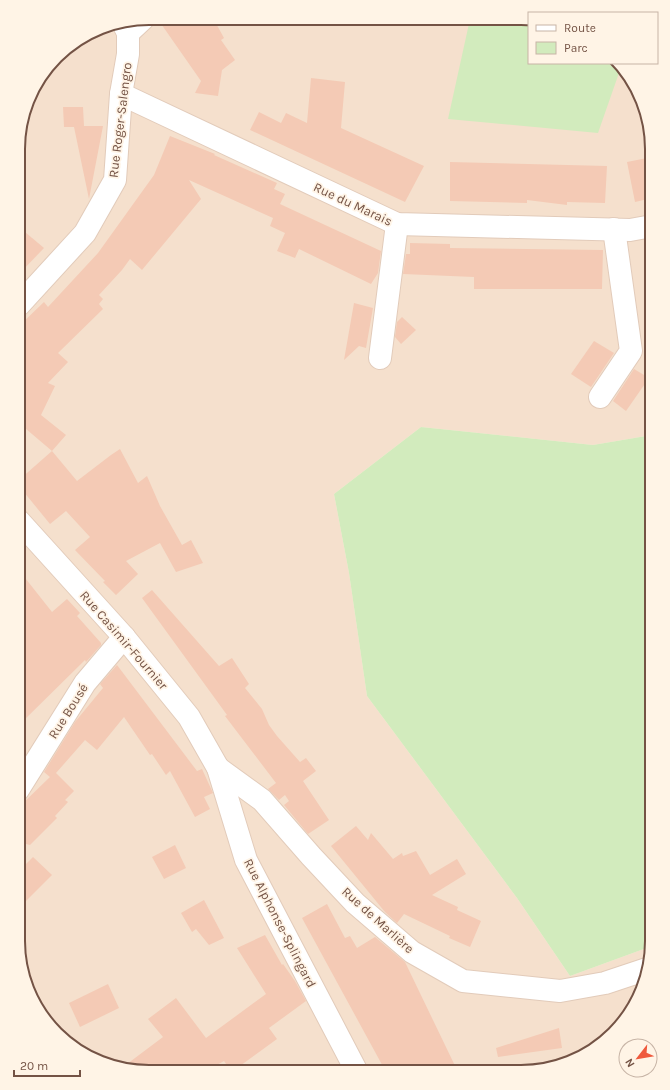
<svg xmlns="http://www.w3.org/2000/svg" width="670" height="1090" font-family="Karla,sans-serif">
<rect width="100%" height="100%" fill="#fdefde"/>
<polygon fill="#f5e0cd" points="149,18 529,19 529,63 615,63 642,99 652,149 652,435 593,445 421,427 334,494 349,573 367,696 517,898 570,976 652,946 642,991 625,1021 571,1062 521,1072 132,1071 69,1045 28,991 18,941 19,132 32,91 62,51 99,28"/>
<g fill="#d2ebbd">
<polygon points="470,19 529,19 529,63 615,63 620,70 598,133 448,119"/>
<polygon points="421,427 593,445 652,435 652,946 570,976 517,898 367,696 349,573 334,494"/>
</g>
<g fill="#f4cab5">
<polygon points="157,18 213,18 224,38 221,40 235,60 222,70 218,96 195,93 201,81"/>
<polygon points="311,78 345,82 341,128 424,166 405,202 250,130 259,112 281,123 286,113 307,123"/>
<polygon points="63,107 83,107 84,126 103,126 89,199 74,127 64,127"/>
<polygon points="170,136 215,154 214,155 277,183 274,189 285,194 280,204 381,251 378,273 371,284 299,249 295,258 277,251 285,233 270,226 273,218 189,180 201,199 142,270 130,259 122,270 99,295 103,299 99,304 103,309 58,353 68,362 48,383 55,386 41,415 66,435 52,451 19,423 19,326 44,302 48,307 98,253 154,175"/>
<polygon points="652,157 652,198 635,202 627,162"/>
<polygon points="450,162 607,166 605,203 567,202 567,205 527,200 527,203 450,201"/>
<polygon points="19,227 44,248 19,274"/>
<polygon points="410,243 450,244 450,248 603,250 602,289 474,289 474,277 403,274 406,254 410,254"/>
<polygon points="354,303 373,308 366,348 359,346 344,360"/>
<polygon points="402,317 416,330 401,344 395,337 397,322"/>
<polygon points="594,341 614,353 591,387 571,374"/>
<polygon points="634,369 649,378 626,411 613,401"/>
<polygon points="120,449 138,483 147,476 160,506 182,545 191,540 203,563 176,572 160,543 126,561 138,574 116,595 103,582 105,581 75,550 90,537 66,511 50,524 19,486 19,480 52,451 77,481 111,455"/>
<polygon points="18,569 52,612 67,599 80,613 77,616 101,643 101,645 86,662 85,660 18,726"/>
<polygon points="152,590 219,666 232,658 249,684 245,688 262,709 269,725 277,736 300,762 306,758 316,771 303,781 329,820 308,834 284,805 289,801 285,795 279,800 268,789 276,783 225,716 227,715 142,598"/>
<polygon points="117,665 197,771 202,769 213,793 204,797 210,809 195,817 170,771 166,775 152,754 150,755 124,717 97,750 85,740 56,773 74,791 65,800 68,802 55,816 57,818 30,845 18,842 18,808 50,777 44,772 75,722 103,688 100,684"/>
<polygon points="356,826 368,840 371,833 393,859 402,853 403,856 416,851 430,875 457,859 466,874 432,895 458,907 457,910 481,921 470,947 449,938 450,936 404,914 397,923 385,912 331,846"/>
<polygon points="175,845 186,868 164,879 152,857"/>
<polygon points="33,857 52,875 18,909 18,872"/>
<polygon points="204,900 224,938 209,945 196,929 192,932 181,913"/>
<polygon points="327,904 345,938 350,936 357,948 375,937 405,962 458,1072 386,1072 302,918"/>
<polygon points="265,935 282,965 283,964 295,981 306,1001 269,1028 277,1039 233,1071 231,1071 224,1061 206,1071 132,1071 123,1067 163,1037 148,1019 176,998 206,1038 266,994 237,948"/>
<polygon points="108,984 119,1008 80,1027 69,1003"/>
<polygon points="559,1028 562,1048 498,1057 496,1048"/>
</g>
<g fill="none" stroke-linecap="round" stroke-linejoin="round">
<defs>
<g id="minor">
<polyline points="128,33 143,19"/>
<polyline points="121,94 397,224 630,230 652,226"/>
<polyline points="19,305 85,233 115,180 121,94 128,54 128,33 123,23"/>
<polyline points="380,358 397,224"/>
<polyline points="600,397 631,351 614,229"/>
<polyline points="19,521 124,637 189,717 218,768 246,860 357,1072"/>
<polyline points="218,768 262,800 311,856 355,903 412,952 463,981 560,991 605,983 647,969"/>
<polyline points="18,790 85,683 124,637"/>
</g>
</defs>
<use href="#minor" stroke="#e2cbba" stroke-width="24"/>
<use href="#minor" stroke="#fff" stroke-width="22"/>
</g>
<g text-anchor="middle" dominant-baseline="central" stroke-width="3.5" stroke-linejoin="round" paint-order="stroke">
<g font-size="13" fill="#745345" stroke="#fff4e6">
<text transform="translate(120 120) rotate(-83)">Rue Roger-Salengro</text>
<text transform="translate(353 204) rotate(25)">Rue du Marais</text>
<text transform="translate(124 640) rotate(49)">Rue Casimir-Fournier</text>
<text transform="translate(68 711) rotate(-58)">Rue Bousé</text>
<text transform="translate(378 920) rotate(42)">Rue de Marlière</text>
<text transform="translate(280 923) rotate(63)">Rue Alphonse-Splingard</text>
</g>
</g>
<path d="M0 0H670V1090H0ZM149 25H521A124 124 0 0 1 645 149V941A124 124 0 0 1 521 1065H149A124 124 0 0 1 25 941V149A124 124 0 0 1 149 25Z" fill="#fff4e6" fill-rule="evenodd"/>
<path fill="none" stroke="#745345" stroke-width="2" d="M149 25H521A124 124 0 0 1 645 149V941A124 124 0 0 1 521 1065H149A124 124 0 0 1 25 941V149A124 124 0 0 1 149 25Z"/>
<rect x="528" y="12" width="130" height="52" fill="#fff4e6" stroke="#c7b4a6"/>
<rect x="536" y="25" width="20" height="6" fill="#ffffff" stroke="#c7b4a6"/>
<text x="564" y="32" font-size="12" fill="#745345">Route</text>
<rect x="536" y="42" width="20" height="12" fill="#d2ebbd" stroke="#c7b4a6"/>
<text x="564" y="52" font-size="12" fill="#745345">Parc</text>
<g transform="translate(638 1058) rotate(239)"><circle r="19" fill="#fff4e6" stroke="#c7b4a6"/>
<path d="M0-3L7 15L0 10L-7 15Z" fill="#ef593c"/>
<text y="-6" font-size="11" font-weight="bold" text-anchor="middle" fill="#745345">N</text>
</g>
<path d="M14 1070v6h66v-6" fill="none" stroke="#745345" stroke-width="2"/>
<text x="20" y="1070" font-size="12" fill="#745345" stroke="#fff4e6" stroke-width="3" paint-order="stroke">20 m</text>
</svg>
